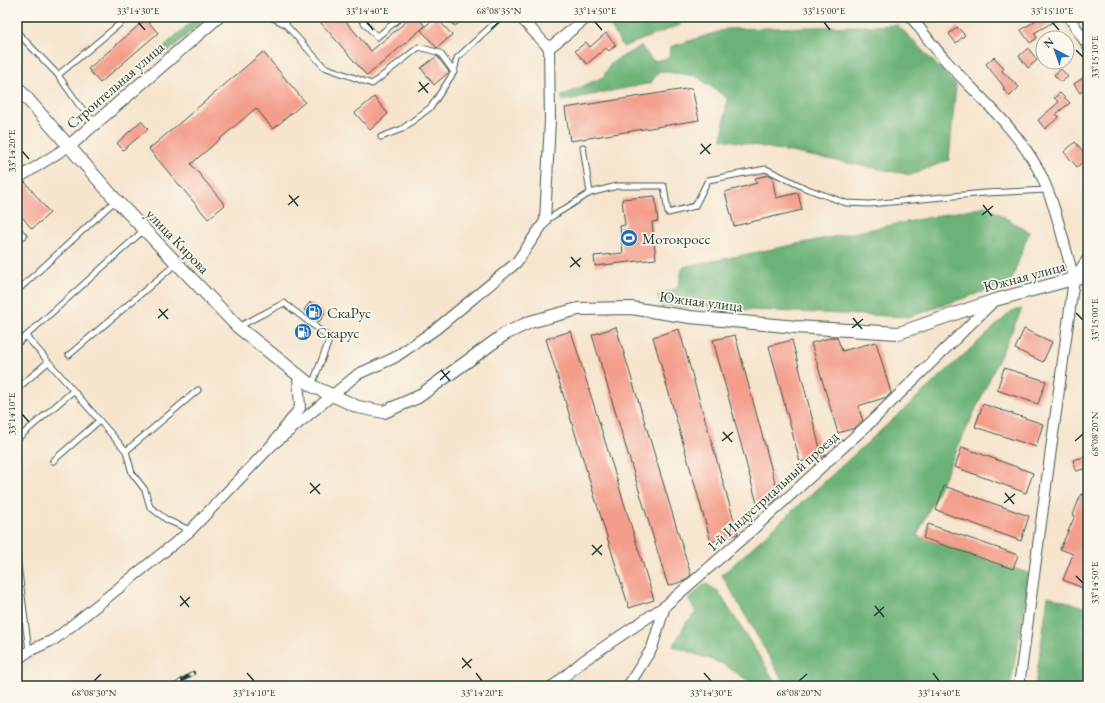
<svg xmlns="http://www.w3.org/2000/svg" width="1105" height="703" font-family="'EB Garamond',serif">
<rect width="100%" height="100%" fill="#fbf7ec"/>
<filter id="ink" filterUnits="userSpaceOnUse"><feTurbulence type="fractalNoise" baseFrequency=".025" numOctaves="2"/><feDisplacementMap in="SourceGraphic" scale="8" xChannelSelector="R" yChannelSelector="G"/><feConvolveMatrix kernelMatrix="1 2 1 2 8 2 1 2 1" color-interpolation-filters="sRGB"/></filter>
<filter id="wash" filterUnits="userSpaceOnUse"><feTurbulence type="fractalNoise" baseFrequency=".012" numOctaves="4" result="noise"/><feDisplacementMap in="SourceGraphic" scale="16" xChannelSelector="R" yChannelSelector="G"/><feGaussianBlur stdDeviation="0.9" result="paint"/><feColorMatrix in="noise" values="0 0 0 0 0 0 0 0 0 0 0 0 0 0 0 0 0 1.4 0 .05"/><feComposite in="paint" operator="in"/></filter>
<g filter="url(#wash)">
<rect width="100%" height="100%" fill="#f6e4cd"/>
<g fill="#6cb278" stroke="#467856">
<polygon points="197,17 207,17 168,52 164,46"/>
<polygon points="616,17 680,17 680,25 623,47 609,24"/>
<polygon points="898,25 956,85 949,160 911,175 722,139 727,98 696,76 659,71 651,83 562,101 561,96 603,77 611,63 641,46 653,61 669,58 670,47 727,29"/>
<polygon points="986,206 1029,232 1011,282 909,317 660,306 658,294 677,289 683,267"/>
<polygon points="1022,309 917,536 1031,574 1010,686 786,686 722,575 1012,311"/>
<polygon points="705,583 718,591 778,686 756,686 723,664 673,646 686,623 696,612 688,599"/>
<polygon points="1048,596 1088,608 1088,686 1035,686"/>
</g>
<g id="blocks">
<g fill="#f49d8c">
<polygon points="316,17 342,17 371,51 412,17 417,17 425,26 367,76"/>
<polygon points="436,17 452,35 437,48 421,30"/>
<polygon points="1033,17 1062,17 1034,33 1037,38 1030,43 1021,30 1035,21"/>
<polygon points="146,19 158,33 100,83 88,69"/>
<polygon points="957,27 965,35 956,43 949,34"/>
<polygon points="606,33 616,45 609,51 606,48 587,64 575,51 586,42 590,47"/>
<polygon points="1028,48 1037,60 1028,68 1019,56"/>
<polygon points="263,52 305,102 273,129 256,108 191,164 225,205 208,219 149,149"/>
<polygon points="437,56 449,72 434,85 421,68"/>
<polygon points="994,57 1004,68 1002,71 1019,87 1010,96 1003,89 1004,87 986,64"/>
<polygon points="1061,69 1068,77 1061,82 1054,75"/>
<polygon points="1083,78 1088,87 1080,93 1074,84"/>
<polygon points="692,88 699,120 570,141 565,108"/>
<polygon points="1060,93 1070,103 1056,114 1059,117 1045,129 1038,120 1059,102 1054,98"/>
<polygon points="374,97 388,114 370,130 355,113"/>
<polygon points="141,121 148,129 123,150 117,143"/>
<polygon points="1075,142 1088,157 1077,167 1064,152"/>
<polygon points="770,175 772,176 776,198 798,193 802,210 734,226 725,192 757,183 755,178"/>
<polygon points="25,182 50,213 32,229 17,211 17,186"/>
<polygon points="655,196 658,221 652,222 656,259 595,266 594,256 623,253 620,226 625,225 622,199"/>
<polygon points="310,302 325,314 319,322 304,310"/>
<polygon points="616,327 691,575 684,581 668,586 592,335"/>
<polygon points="679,329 738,534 711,542 653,337"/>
<polygon points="1024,329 1052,342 1043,362 1015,349"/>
<polygon points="571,331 654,600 629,608 546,339"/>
<polygon points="735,335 779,497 772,503 758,507 713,340"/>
<polygon points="833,337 837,337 842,351 876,342 891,393 887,397 858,406 863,421 855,428 838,433 811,343"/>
<polygon points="792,340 822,456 800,462 769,346"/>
<polygon points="1004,368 1046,381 1038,404 997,390"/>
<polygon points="983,404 1043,424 1036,447 975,427"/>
<polygon points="962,447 1033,473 1026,493 955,467"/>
<polygon points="1088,456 1088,468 1076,471 1073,460"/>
<polygon points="944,486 1029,516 1021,541 936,510"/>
<polygon points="1081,494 1088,497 1088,590 1063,580 1073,554 1060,549 1075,516 1073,515"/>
<polygon points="928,524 1018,555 1013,569 923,538"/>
</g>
</g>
</g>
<g filter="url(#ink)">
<use href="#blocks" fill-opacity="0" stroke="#3f564b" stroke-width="1"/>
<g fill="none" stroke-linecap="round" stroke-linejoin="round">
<defs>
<g id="service">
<polyline points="271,17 285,24 324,67 372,84 419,47 440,53 454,72"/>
<polyline points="359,17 377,37 401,17"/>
<polyline points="451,17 455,22 461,17"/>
<polyline points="285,24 290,17"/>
<polyline points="17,32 58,75 79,105 95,123"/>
<polyline points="58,75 128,17"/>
<polyline points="381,137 402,129 431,107 454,72 457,58 501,17"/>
<polyline points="583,147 590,193"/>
<polyline points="545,221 590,193 617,186 664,186 668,213 695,206 708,180 766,169 805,188 846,203 870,204 985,193 1047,190"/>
<polyline points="17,228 24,236"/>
<polyline points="17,291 116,200"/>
<polyline points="238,327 284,303 330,338 312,385"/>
<polyline points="26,336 126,451 132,473 145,490 150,507 167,520 190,530"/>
<polyline points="17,344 144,230"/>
<polyline points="69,355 177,263"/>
<polyline points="17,389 48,362"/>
<polyline points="17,439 73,391"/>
<polyline points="126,451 198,390"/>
<polyline points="53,461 99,421"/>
<polyline points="17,557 29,651 17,651"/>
</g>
<g id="minor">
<polyline points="520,17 549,48"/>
<path d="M911 17C923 32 934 48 947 62 979 97 1015 127 1038 169 1055 201 1064 244 1074 279"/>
<polyline points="1069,17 1088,46"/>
<polyline points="549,48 588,17"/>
<polyline points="17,179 69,146"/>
<polyline points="270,447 358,374 394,358 436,329 516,263 545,221 550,120 549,48"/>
<polyline points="17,660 29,651 55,639 190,531 270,447 300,408 298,376"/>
<polyline points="553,686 583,661 665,606 751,531 873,420 994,301"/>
<polyline points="628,686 652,648 665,606"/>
<polyline points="1019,686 1074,279 1088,258"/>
</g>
<g id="tertiary">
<polyline points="17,87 116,200 238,327 312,386 358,407 384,412 418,397 505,334 530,322 578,309 631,308 690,317 796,327 899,333 995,300 1088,275"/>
<polyline points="69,146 218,17"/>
</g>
</defs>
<use href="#service" stroke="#3f564b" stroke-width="7"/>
<use href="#minor" stroke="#3f564b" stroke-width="12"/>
<use href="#tertiary" stroke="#3f564b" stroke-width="14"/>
<use href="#service" stroke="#fff" stroke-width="5"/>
<use href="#minor" stroke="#fff" stroke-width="10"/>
<use href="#tertiary" stroke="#fff" stroke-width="12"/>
<defs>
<polyline id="rail" points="174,686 193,673"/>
</defs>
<use href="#rail" stroke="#1f3d34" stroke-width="4.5"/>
<use href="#rail" stroke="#fbf7ec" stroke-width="3" stroke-dasharray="9" stroke-linecap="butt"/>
</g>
</g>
<path fill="none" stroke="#1f3d34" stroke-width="1.5" d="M138 22 145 30M367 22 373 30M595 22 602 30M824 22 830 30M1052 22 1059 30M491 29 499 22M1076 50 1083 57M419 82 428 93M418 92 429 83M701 144 710 154M22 151 29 159M700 154 711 144M289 195 298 206M288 205 299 196M983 205 992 216M982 215 993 206M571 257 580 267M570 267 581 258M159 309 168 319M1076 313 1083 320M158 318 168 309M853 318 862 329M852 328 863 319M441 370 450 381M440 380 450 371M22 414 29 422M723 432 732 442M722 441 733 432M1075 441 1083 434M310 483 320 494M310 493 320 484M1005 493 1014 504M1004 503 1015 494M592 545 602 555M592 555 602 545M1076 576 1083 583M180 596 189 607M180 606 190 597M875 606 884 617M874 616 884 607M462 658 471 668M462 668 472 659M247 673 254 681M476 673 482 681M704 673 711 681M933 673 939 681M94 681 101 674M799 681 807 674"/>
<defs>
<symbol id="stadium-disc" viewBox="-11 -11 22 22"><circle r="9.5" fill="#1f6fb2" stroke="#fbf7ec"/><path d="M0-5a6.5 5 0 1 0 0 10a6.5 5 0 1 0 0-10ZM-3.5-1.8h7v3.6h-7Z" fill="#fff"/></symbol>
<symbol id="fuel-disc" viewBox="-11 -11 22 22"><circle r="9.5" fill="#1f6fb2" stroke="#fbf7ec"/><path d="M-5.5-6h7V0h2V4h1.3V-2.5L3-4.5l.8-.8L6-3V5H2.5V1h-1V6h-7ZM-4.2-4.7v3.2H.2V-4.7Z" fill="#fff"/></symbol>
</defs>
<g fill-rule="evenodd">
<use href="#stadium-disc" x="619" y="228" width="20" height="20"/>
<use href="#fuel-disc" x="304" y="302" width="20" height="20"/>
<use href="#fuel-disc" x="293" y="322" width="20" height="20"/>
</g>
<g text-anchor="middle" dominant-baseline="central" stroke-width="3.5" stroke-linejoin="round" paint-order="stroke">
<g font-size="15" fill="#1f3d34" stroke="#fbf7ec">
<text transform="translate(115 85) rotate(-41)">Строительная улица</text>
<text transform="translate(178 241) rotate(46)">улица Кирова</text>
<text transform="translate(1024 276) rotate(-15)">Южная улица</text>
<text transform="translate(701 301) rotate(7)">Южная улица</text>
<text transform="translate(772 491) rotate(-42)">1-й Индустриальный проезд</text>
</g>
<g font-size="15" fill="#1f3d34" stroke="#fbf7ec" text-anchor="start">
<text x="642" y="238">Мотокросс</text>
<text x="327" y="312">СкаРус</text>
<text x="316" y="332">Скарус</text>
</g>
</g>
<rect width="1105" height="703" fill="none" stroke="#fbf7ec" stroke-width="44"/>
<g transform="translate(1055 50) rotate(319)"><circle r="19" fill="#fbf7ec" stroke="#a3ada2"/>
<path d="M0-3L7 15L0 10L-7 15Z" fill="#1f6fb2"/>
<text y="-6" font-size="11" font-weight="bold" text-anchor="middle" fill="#1f3d34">N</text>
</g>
<rect x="22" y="22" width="1061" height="659" fill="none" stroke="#1f3d34" stroke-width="1.5"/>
<g font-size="10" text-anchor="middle" fill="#1f3d34">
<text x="138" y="14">33°14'30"E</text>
<text x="367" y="14">33°14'40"E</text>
<text x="499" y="14">68°08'35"N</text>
<text x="595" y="14">33°14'50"E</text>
<text x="824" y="14">33°15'00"E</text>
<text x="1052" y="14">33°15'10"E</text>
<text transform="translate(1094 57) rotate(-90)" y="4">33°15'10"E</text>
<text transform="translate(11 151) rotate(-90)" y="4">33°14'20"E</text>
<text transform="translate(1094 320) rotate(-90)" y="4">33°15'00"E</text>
<text transform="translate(11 414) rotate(-90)" y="4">33°14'10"E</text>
<text transform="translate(1094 434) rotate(-90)" y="4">68°08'20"N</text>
<text transform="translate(1094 583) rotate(-90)" y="4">33°14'50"E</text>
<text x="94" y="696">68°08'30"N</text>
<text x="254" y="696">33°14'10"E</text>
<text x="482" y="696">33°14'20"E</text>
<text x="711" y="696">33°14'30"E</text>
<text x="799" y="696">68°08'20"N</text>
<text x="939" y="696">33°14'40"E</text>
</g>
</svg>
